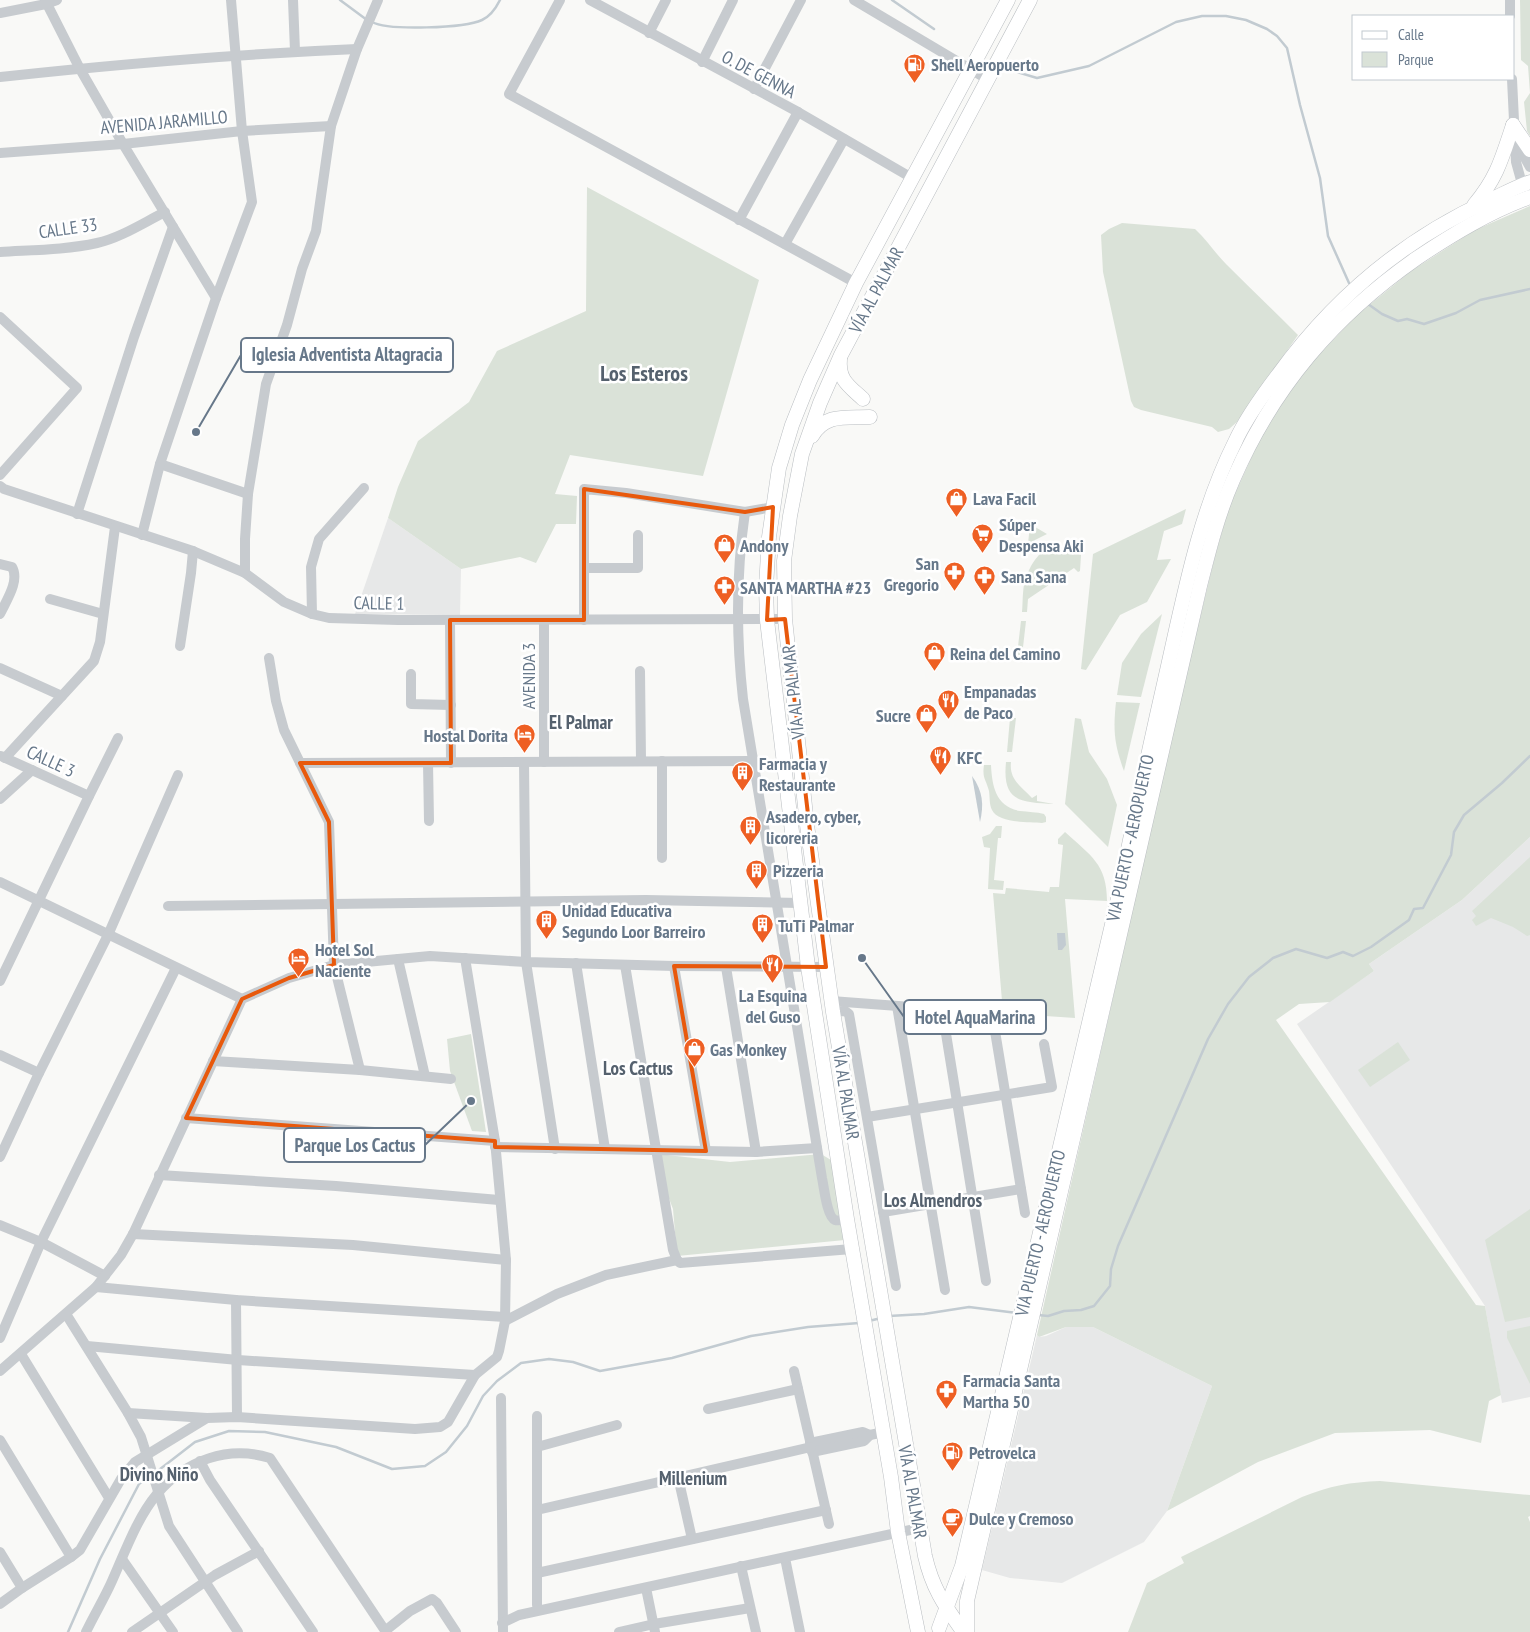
<svg xmlns="http://www.w3.org/2000/svg" width="1530" height="1632" font-family="'PT Sans Narrow',sans-serif">
<rect width="100%" height="100%" fill="#f9f9f7"/>
<g fill="#e7e8e8">
<polygon points="388,518 461,569 460,615 355,614"/>
<polygon points="1530,837 1530,1397 1502,1403 1485,1306 1297,1024 1374,971 1369,964 1462,900"/>
<polygon points="1066,1327 1093,1327 1212,1386 1167,1511 1144,1542 1062,1583 1010,1578 982,1570 1037,1335 1039,1337 1046,1336"/>
</g>
<g fill="#dae2d8">
<polygon points="1520,0 1530,0 1530,136 1527,131 1524,102 1530,93 1528,66 1521,60"/>
<polygon points="587,187 759,280 703,476 570,455 555,494 577,496 576,524 556,524 536,563 520,557 461,569 388,518 398,487 418,441 469,402 497,351 586,311"/>
<polygon points="1530,206 1530,837 1462,900 1369,964 1374,971 1330,1002 1299,1004 1276,1020 1476,1305 1485,1306 1501,1395 1489,1401 1481,1443 1430,1430 1335,1433 1258,1462 1167,1511 1212,1386 1093,1327 1066,1327 1039,1337 1037,1335 1177,713 1215,556 1229,507 1258,443 1281,403 1314,360 1357,315 1411,271 1475,230"/>
<path d="M1122 223 1195 229C1207 240 1215 253 1226 264 1250 288 1274 311 1298 335L1237 422 1229 429 1218 432 1212 427 1141 410 1134 407 1131 401 1103 272 1101 235 1109 229Z"/>
<polygon points="1186,509 1182,524 1164,531 1157,560 1171,559 1147,602 1120,615 1086,670 1081,669 1093,554"/>
<polygon points="1030,524 1047,534 1035,540 1027,554"/>
<path d="M1054 546 1079 550 1081 555 1080 571 1078 572 1074 568 1028 599 1027 612H1022C1023 601 1022 585 1027 575 1031 564 1041 548 1054 546Z"/>
<polygon points="1162,614 1141,697 1117,695 1122,663 1141,634"/>
<polygon points="1021,621 1026,621 1022,656 1017,655"/>
<path d="M1116 702 1140 703 1124 771C1114 744 1113 730 1116 702Z"/>
<polygon points="1010,718 1016,718 1012,752 1007,752"/>
<polygon points="1075,718 1081,719 1089,752 1107,779 1117,805 1108,847 1065,804"/>
<path d="M1006 762H1011C1009 780 1021 786 1032 798L1037 795V801L1054 804C1020 802 1002 802 1006 762Z"/>
<path d="M984 765H991C992 786 996 807 1020 811 1028 812 1037 812 1044 814L1046 817V822L1042 823C1029 822 998 823 992 810 989 804 990 797 989 791 986 779 982 779 984 765Z"/>
<polygon points="996,826 1002,826 1001,838 998,838 994,880 1004,881 1003,890 988,889 990,848 984,847 982,837 990,834"/>
<path d="M1065 832C1091 856 1107 864 1107 901L1065 899 1075 1018 1003 1013 993 893 1005 894 1006 888 1049 892 1050 887H1059L1063 845 1058 844V839Z"/>
<polygon points="1530,857 1530,935 1527,936 1513,927 1491,918 1476,926 1472,920 1476,916 1472,911"/>
<polygon points="471,1034 486,1132 472,1131 450,1071 447,1039"/>
<polygon points="1398,1042 1410,1060 1370,1087 1358,1070"/>
<polygon points="658,1154 730,1162 821,1154 831,1160 845,1240 677,1256 673,1209 665,1188"/>
<polygon points="1530,1209 1530,1317 1505,1322 1485,1240"/>
<polygon points="1530,1326 1530,1384 1507,1338 1507,1331"/>
<path d="M1380 1481 1530 1495V1516L1528 1517 1530 1522V1632H1128L1147 1583 1184 1563 1181 1557 1302 1497C1330 1486 1350 1482 1380 1481Z"/>
</g>
<g fill="#c2cbd1">
<path d="M972 776C983 791 984 805 980 822Z"/>
<polygon points="1057,933 1065,933 1066,945 1062,950 1058,950"/>
</g>
<g fill="none" stroke-linecap="round" stroke-linejoin="round">
<g stroke="#c2cbd1" stroke-width="2.5">
<polyline points="340,0 367,20"/>
<polyline points="892,0 934,29"/>
<path d="M372 22C388 31 465 28 482 20 491 16 496 8 500 0"/>
<polyline points="1007,69 1037,78 1089,66 1176,22 1202,16 1226,16 1246,20 1267,29 1277,36 1287,48 1300,105 1320,178 1328,236 1349,283"/>
<polyline points="1368,304 1382,314 1398,321 1407,319 1424,324 1456,313 1480,300 1530,289"/>
<polyline points="1038,1315 1048,1316 1064,1311 1081,1310 1094,1306 1110,1286 1111,1269 1118,1246 1208,1039 1228,1004 1249,977 1273,958 1296,949 1327,958 1343,952 1353,956 1371,947 1409,920 1414,909 1423,908 1451,855 1454,832 1464,815 1502,783 1530,756"/>
<polyline points="889,1316 924,1314 969,1307 1017,1313"/>
<polyline points="869,1321 881,1318"/>
<polyline points="155,1473 195,1442 229,1431 265,1432 336,1447 392,1469 425,1466 446,1452 467,1426 483,1396 497,1381 521,1363 549,1359 573,1362 600,1371 672,1358 751,1336 808,1327 859,1323"/>
<polyline points="68,1632 100,1559 139,1484 151,1476"/>
</g>
<defs>
<g id="major">
<polyline points="1513,125 1530,150"/>
<path d="M1474 205C1497 178 1502 158 1513 125"/>
<path d="M840 359C838 380 849 386 863 399"/>
<path d="M812 436C825 413 846 418 870 417"/>
<path d="M939 1628 962 1566 1117 903C1133 824 1150 745 1168 666 1185 590 1200 512 1235 442 1246 418 1262 396 1278 375 1333 299 1404 239 1490 200 1503 194 1516 187 1530 182"/>
<path d="M962 1630C944 1605 932 1587 925 1556L833 1012 807 825 785 619 784 561 790 516 802 454 820 403 841 355 1030 0"/>
<polyline points="918,1632 898,1532 891,1477 847,1219 808,967 767,620 766,587 769,537 779,468 792,425 810,380 856,283 1008,0"/>
<path d="M967 1632V1601L1200 586C1209 550 1218 514 1233 480 1273 387 1334 316 1417 258 1453 234 1489 212 1530 197"/>
</g>
</defs>
<use href="#major" stroke="#babec2" stroke-width="15"/>
<g stroke="#c7cbcf" stroke-width="10">
<polyline points="45,0 80,69 123,144 216,298"/>
<polyline points="293,0 295,51"/>
<polyline points="560,0 509,94 856,283"/>
<polyline points="590,0 798,112 912,178"/>
<polyline points="854,0 987,79"/>
<polyline points="1510,0 1510,16"/>
<polyline points="0,13 46,4 57,0"/>
<polyline points="649,33 666,0"/>
<polyline points="702,62 733,0"/>
<path d="M0 77C119 64 238 54 357 49"/>
<polyline points="1512,79 1516,162 1524,191"/>
<polyline points="754,89 801,0"/>
<polyline points="1516,142 1530,167"/>
<polyline points="0,153 123,144 242,131 331,126"/>
<polyline points="739,220 798,112"/>
<polyline points="785,244 844,139"/>
<path d="M0 252C32 250 66 250 97 243 120 238 143 223 165 212"/>
<polyline points="0,317 77,388 0,475"/>
<polyline points="160,464 248,494"/>
<polyline points="0,486 4,489 193,551 245,573 284,602 312,614 329,618 398,620 785,619"/>
<path d="M745 512C736 574 736 636 743 699L822 1178C824 1187 827 1217 835 1220 838 1221 843 1220 847 1219"/>
<polyline points="77,514 134,337 173,227"/>
<polyline points="142,535 160,464 216,298 252,202 242,131 231,0"/>
<path d="M0 564 12 567C20 581 6 601 0 614"/>
<polyline points="584,568 638,568 638,535"/>
<polyline points="245,573 245,539 248,494 266,384 287,325 302,269 316,231 331,126 357,49 378,0"/>
<polyline points="50,599 103,614"/>
<polyline points="312,614 311,567 319,539 364,488"/>
<polyline points="450,620 451,763"/>
<polyline points="544,620 544,762"/>
<polyline points="584,620 584,489 626,493 745,512 773,507"/>
<polyline points="180,646 191,573 193,551"/>
<polyline points="269,658 276,701 284,730 329,822 334,965 360,1070"/>
<polyline points="0,668 62,696"/>
<polyline points="640,671 641,761"/>
<polyline points="411,674 411,704 451,705"/>
<polyline points="1,756 89,796"/>
<polyline points="5,758 94,661 100,642 115,527"/>
<polyline points="524,762 526,962 555,1149"/>
<polyline points="300,763 753,761"/>
<polyline points="428,763 429,821"/>
<polyline points="0,799 32,770"/>
<polyline points="662,858 662,761"/>
<polyline points="0,882 242,999"/>
<polyline points="168,906 646,900 800,903"/>
<polyline points="398,959 425,1076"/>
<polyline points="576,963 605,1149"/>
<polyline points="625,965 673,1250 677,1260 680,1263 852,1249"/>
<polyline points="674,966 706,1151"/>
<polyline points="726,967 756,1152"/>
<polyline points="0,981 89,796 118,738"/>
<polyline points="831,1001 992,1013 1025,1213"/>
<polyline points="897,1006 945,1290"/>
<polyline points="942,1009 986,1281"/>
<polyline points="833,1012 845,1011 849,1014 896,1286"/>
<polyline points="0,1055 39,1073"/>
<polyline points="213,1061 360,1070 451,1079"/>
<polyline points="867,1117 1052,1087 1044,1044"/>
<polyline points="186,1118 495,1141"/>
<polyline points="495,1147 756,1152 817,1148"/>
<polyline points="0,1157 39,1073 108,935 178,775"/>
<polyline points="159,1175 336,1186 499,1200"/>
<polyline points="883,1212 1021,1189"/>
<polyline points="0,1225 41,1242 105,1276"/>
<polyline points="133,1234 353,1245 506,1260"/>
<polyline points="96,1287 236,1300 505,1317"/>
<polyline points="236,1300 237,1417"/>
<polyline points="66,1314 128,1413 141,1437 169,1526 238,1632"/>
<polyline points="505,1321 557,1294 606,1275 677,1260"/>
<polyline points="0,1338 41,1242 176,968"/>
<polyline points="87,1346 238,1360 475,1375"/>
<polyline points="21,1354 109,1498"/>
<polyline points="0,1371 96,1287 121,1255 133,1234 242,999 289,978 334,965 430,956 526,962 674,966 826,967"/>
<polyline points="794,1371 829,1524"/>
<polyline points="501,1398 503,1632"/>
<polyline points="708,1409 798,1389"/>
<polyline points="128,1413 207,1418 237,1417 415,1429 440,1427 448,1422 475,1375 497,1357 499,1351 505,1321 506,1260 495,1141 465,958"/>
<polyline points="537,1416 537,1605"/>
<polyline points="0,1440 71,1557 22,1588 0,1604"/>
<polyline points="810,1443 863,1432 870,1435"/>
<polyline points="537,1447 617,1425"/>
<polyline points="812,1452 864,1441 870,1435 884,1432"/>
<polyline points="200,1461 210,1480 313,1632"/>
<polyline points="678,1477 692,1539"/>
<polyline points="537,1510 811,1447"/>
<polyline points="0,1552 22,1588"/>
<polyline points="71,1557 80,1550 121,1479 135,1462 207,1418"/>
<polyline points="785,1558 800,1632"/>
<polyline points="122,1559 173,1632"/>
<polyline points="741,1566 756,1632"/>
<polyline points="537,1573 826,1510"/>
<polyline points="646,1588 655,1632"/>
<polyline points="502,1623 519,1615 919,1528"/>
<polyline points="385,1631 410,1611 432,1599 437,1603 456,1632"/>
<path d="M86 1632C94 1615 104 1599 112 1581 125 1552 137 1518 157 1494 186 1460 228 1445 270 1458L386 1632"/>
<polyline points="132,1632 215,1575 259,1551"/>
<polyline points="619,1632 654,1624 750,1608"/>
</g>
<use href="#major" stroke="#fff" stroke-width="14"/>
</g>
<path fill="none" stroke="#e8590c" stroke-width="4" stroke-linejoin="round" d="M584 489 745 512 773 507 767 620 785 619 826 967 674 966 706 1151 495 1147V1141L186 1118 242 999 289 978 334 965 329 822 300 763H451L450 620H584Z"/>
<defs>
<symbol id="fuel-pin" viewBox="-11 -11 22 30"><path d="M0 17L-7.5 6A9.5 9.5 0 1 1 7.5 6Z" fill="#ee5f23" stroke="#fff"/><path d="M-5.5-6h7V0h2V4h1.3V-2.5L3-4.5l.8-.8L6-3V5H2.5V1h-1V6h-7ZM-4.2-4.7v3.2H.2V-4.7Z" fill="#fff"/></symbol>
<symbol id="shop-pin" viewBox="-11 -11 22 30"><path d="M0 17L-7.5 6A9.5 9.5 0 1 1 7.5 6Z" fill="#ee5f23" stroke="#fff"/><path d="M-5-2.5h2.3a2.7 3.5 0 0 1 5.4 0H5L5.5 6h-11ZM-1.5-2.5h3a1.5 2.3 0 0 0-3 0Z" fill="#fff"/></symbol>
<symbol id="supermarket-pin" viewBox="-11 -11 22 30"><path d="M0 17L-7.5 6A9.5 9.5 0 1 1 7.5 6Z" fill="#ee5f23" stroke="#fff"/><path d="M-6-5.5h2.5l.6 2H6L4.5 2H-2.5L-4.4-4H-6ZM-1.5 3.2a1.3 1.3 0 1 0 .1 0ZM3 3.2a1.3 1.3 0 1 0 .1 0Z" fill="#fff"/></symbol>
<symbol id="pharmacy-pin" viewBox="-11 -11 22 30"><path d="M0 17L-7.5 6A9.5 9.5 0 1 1 7.5 6Z" fill="#ee5f23" stroke="#fff"/><path d="M-2-6h4v4h4v4h-4v4h-4v-4h-4v-4h4Z" fill="#fff"/></symbol>
<symbol id="restaurant-pin" viewBox="-11 -11 22 30"><path d="M0 17L-7.5 6A9.5 9.5 0 1 1 7.5 6Z" fill="#ee5f23" stroke="#fff"/><path d="M-5-6h1v4h1v-4h1v4h1v-4h1v5L-1.5 .5V6h-2V.5L-5-1ZM5-6V6H3V1.5H1.5Q1.5-4 5-6Z" fill="#fff"/></symbol>
<symbol id="hotel-pin" viewBox="-11 -11 22 30"><path d="M0 17L-7.5 6A9.5 9.5 0 1 1 7.5 6Z" fill="#ee5f23" stroke="#fff"/><path d="M-6-4.5h1.5V1H6V5H4.5V3h-9V5H-6ZM-4 0a1.8 1.8 0 1 1 3.6 0ZM.5 0V-2.5h3Q6-2.5 6 0Z" fill="#fff"/></symbol>
<symbol id="building-pin" viewBox="-11 -11 22 30"><path d="M0 17L-7.5 6A9.5 9.5 0 1 1 7.5 6Z" fill="#ee5f23" stroke="#fff"/><path d="M-4-6H4V6H1V3H-1V6H-4ZM-2.5-4.3h1.7v1.8h-1.7ZM.8-4.3h1.7v1.8H.8ZM-2.5-1h1.7V.8h-1.7ZM.8-1h1.7V.8H.8Z" fill="#fff"/></symbol>
<symbol id="cafe-pin" viewBox="-11 -11 22 30"><path d="M0 17L-7.5 6A9.5 9.5 0 1 1 7.5 6Z" fill="#ee5f23" stroke="#fff"/><path d="M-5.5-4.5H6V0H3Q3 3.5 0 3.5H-2.5Q-5.5 3.5-5.5 0ZM3-3.2v2h1.7v-2ZM-6 4.5H4V6H-6Z" fill="#fff"/></symbol>
</defs>
<g fill-rule="evenodd">
<use href="#fuel-pin" x="902" y="52" width="25" height="34"/>
<use href="#shop-pin" x="944" y="486" width="25" height="34"/>
<use href="#supermarket-pin" x="970" y="522" width="25" height="34"/>
<use href="#shop-pin" x="712" y="532" width="25" height="34"/>
<use href="#pharmacy-pin" x="942" y="560" width="25" height="34"/>
<use href="#pharmacy-pin" x="972" y="564" width="25" height="34"/>
<use href="#pharmacy-pin" x="712" y="574" width="25" height="34"/>
<use href="#shop-pin" x="922" y="640" width="25" height="34"/>
<use href="#restaurant-pin" x="936" y="688" width="25" height="34"/>
<use href="#shop-pin" x="914" y="702" width="25" height="34"/>
<use href="#hotel-pin" x="512" y="722" width="25" height="34"/>
<use href="#restaurant-pin" x="928" y="744" width="25" height="34"/>
<use href="#building-pin" x="730" y="760" width="25" height="34"/>
<use href="#building-pin" x="738" y="814" width="25" height="34"/>
<use href="#building-pin" x="744" y="858" width="25" height="34"/>
<use href="#building-pin" x="534" y="908" width="25" height="34"/>
<use href="#building-pin" x="750" y="912" width="25" height="34"/>
<use href="#hotel-pin" x="286" y="946" width="25" height="34"/>
<use href="#restaurant-pin" x="760" y="952" width="25" height="34"/>
<use href="#shop-pin" x="682" y="1036" width="25" height="34"/>
<use href="#pharmacy-pin" x="934" y="1378" width="25" height="34"/>
<use href="#fuel-pin" x="940" y="1440" width="25" height="34"/>
<use href="#cafe-pin" x="940" y="1506" width="25" height="34"/>
</g>
<g text-anchor="middle" dominant-baseline="central" stroke-width="5" stroke-linejoin="round" paint-order="stroke">
<g font-size="18" font-weight="bold" fill="#67788a" stroke="#fff" text-anchor="start">
<text x="931" y="64">Shell Aeropuerto</text>
<text x="973" y="498">Lava Facil</text>
<text x="999" y="524">Súper<tspan x="999" dy="21">Despensa Aki</tspan></text>
<text x="740" y="545">Andony</text>
<text x="939" y="563" text-anchor="end">San<tspan x="939" dy="21">Gregorio</tspan></text>
<text x="1001" y="576">Sana Sana</text>
<text x="740" y="587">SANTA MARTHA #23</text>
<text x="950" y="653">Reina del Camino</text>
<text x="964" y="691">Empanadas<tspan x="964" dy="21">de Paco</tspan></text>
<text x="911" y="715" text-anchor="end">Sucre</text>
<text x="508" y="735" text-anchor="end">Hostal Dorita</text>
<text x="957" y="757">KFC</text>
<text x="759" y="763">Farmacia y<tspan x="759" dy="21">Restaurante</tspan></text>
<text x="766" y="816">Asadero, cyber,<tspan x="766" dy="21">licoreria</tspan></text>
<text x="773" y="870">Pizzeria</text>
<text x="562" y="910">Unidad Educativa<tspan x="562" dy="21">Segundo Loor Barreiro</tspan></text>
<text x="778" y="925">TuTi Palmar</text>
<text x="315" y="949">Hotel Sol<tspan x="315" dy="21">Naciente</tspan></text>
<text x="773" y="995" text-anchor="middle">La Esquina<tspan x="773" dy="21">del Guso</tspan></text>
<text x="710" y="1049">Gas Monkey</text>
<text x="963" y="1380">Farmacia Santa<tspan x="963" dy="21">Martha 50</tspan></text>
<text x="969" y="1452">Petrovelca</text>
<text x="969" y="1518">Dulce y Cremoso</text>
</g>
<g font-size="18" fill="#67788a" stroke="#fff">
<text transform="translate(759 74) rotate(28)">O. DE GENNA</text>
<text transform="translate(164 122) rotate(-5)">AVENIDA JARAMILLO</text>
<text transform="translate(68 228) rotate(-8)">CALLE 33</text>
<text transform="translate(876 290) rotate(-62)">VÍA AL PALMAR</text>
<text transform="translate(379 603) rotate(1)">CALLE 1</text>
<text transform="translate(528 676) rotate(-90)">AVENIDA 3</text>
<text transform="translate(793 692) rotate(-96)">VÍA AL PALMAR</text>
<text transform="translate(51 761) rotate(25)">CALLE 3</text>
<text transform="translate(1130 838) rotate(-78)">VIA PUERTO - AEROPUERTO</text>
<text transform="translate(846 1093) rotate(81)">VÍA AL PALMAR</text>
<text transform="translate(1040 1233) rotate(-77)">VIA PUERTO - AEROPUERTO</text>
<text transform="translate(913 1492) rotate(80)">VÍA AL PALMAR</text>
</g>
<g font-size="19" font-weight="bold" fill="#55616e" stroke="#fff">
<text x="581" y="722">El Palmar</text>
<text x="638" y="1068">Los Cactus</text>
<text x="933" y="1200">Los Almendros</text>
<text x="159" y="1474">Divino Niño</text>
<text x="693" y="1478">Millenium</text>
</g>
<g font-size="22" font-weight="bold" fill="#55616e" stroke="#fff">
<text x="644" y="373">Los Esteros</text>
</g>
</g>
<path fill="none" stroke="#67788a" stroke-width="2" d="M196 432L241 355M862 958L904 1017M471 1101L425 1145"/>
<g fill="#67788a" stroke="#fff" stroke-width="2">
<circle cx="196" cy="432" r="5"/>
<circle cx="862" cy="958" r="5"/>
<circle cx="471" cy="1101" r="5"/>
</g>
<g fill="#fff" stroke="#67788a" stroke-width="2">
<rect x="241" y="338" width="212" height="34" rx="5"/>
<rect x="904" y="1000" width="142" height="34" rx="5"/>
<rect x="284" y="1128" width="141" height="34" rx="5"/>
</g>
<g font-size="19" text-anchor="middle" font-weight="bold" fill="#67788a">
<text x="347" y="361">Iglesia Adventista Altagracia</text>
<text x="975" y="1024">Hotel AquaMarina</text>
<text x="355" y="1152">Parque Los Cactus</text>
</g>
<rect x="1352" y="15" width="162" height="65" fill="#ffffff" stroke="#c2c9d0"/>
<rect x="1362" y="31" width="25" height="8" fill="#ffffff" stroke="#c2c9d0"/>
<text x="1398" y="40" font-size="15" fill="#67788a">Calle</text>
<rect x="1362" y="52" width="25" height="15" fill="#dae2d8" stroke="#c2c9d0"/>
<text x="1398" y="65" font-size="15" fill="#67788a">Parque</text>
</svg>
